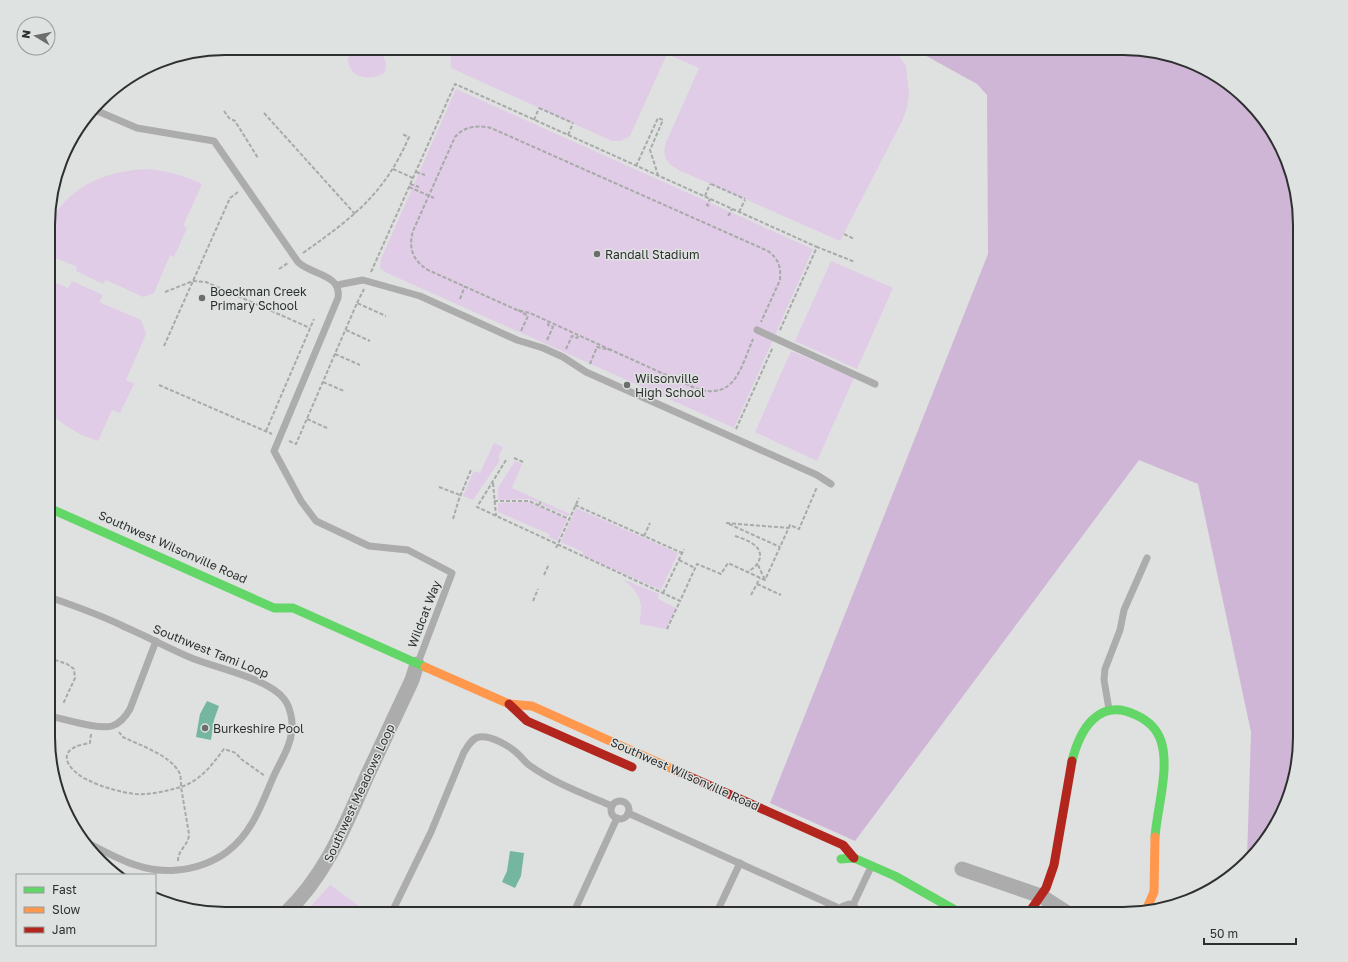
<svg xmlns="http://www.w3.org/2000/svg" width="1348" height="962" font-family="'Golos Text',sans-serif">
<rect width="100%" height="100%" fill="#dfe1e0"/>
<g fill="#e0cce6">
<path d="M450 48H894L906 66 909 94 907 108 902 121 840 241 688 174C675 168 661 163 665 145L699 68 667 54 630 136 621 141H612L451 68Z"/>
<path d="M361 49 371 52 374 56 383 55 386 64 385 72C371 83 347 77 348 58L354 50Z"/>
<polygon points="456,89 813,249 734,428 387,273 380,268 381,259"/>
<path d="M147 169C167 171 183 175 202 184L183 226 187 228 174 257 170 255 154 293 143 297 106 280 103 284 76 271 77 267 49 255C49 248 47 225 50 219 53 215 57 211 60 207 82 180 113 171 147 169Z"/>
<polygon points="831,261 893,288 857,369 795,341"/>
<path d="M49 280 68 288 72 281 103 295 99 302 141 320 146 334 126 380 134 384 120 413 112 410 98 441C79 435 64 426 49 412Z"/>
<polygon points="791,351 854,378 817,461 755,432"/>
<polygon points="494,443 503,447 498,457 500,460 473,500 463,496 474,471 480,473"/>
<polygon points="515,461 522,464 512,488 539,500 538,503 529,499 498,500 498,488"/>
<polygon points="528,502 567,519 557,541 549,537 549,534 498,512 498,503"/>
<polygon points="543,502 570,514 568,516 542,505"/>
<polygon points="576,508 678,553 661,590 582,555 583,552 561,542"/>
<path d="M625 580 659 594 658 599 676 608 666 629 640 624C639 620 641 616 641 611 642 599 635 588 625 581Z"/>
<polygon points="330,885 366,911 365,914 304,914"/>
</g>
<polygon fill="#cfb6d6" points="912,48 1134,48 1190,61 1231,85 1282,147 1300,214 1300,748 1291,794 1263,845 1247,858 1251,732 1198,484 1139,460 855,841 770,803 988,254 987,95 977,84"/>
<g fill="#75b6a0">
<polygon points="207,701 219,706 214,720 211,740 196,737 200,714"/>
<polygon points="510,851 524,853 521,876 515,888 502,882 507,871"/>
</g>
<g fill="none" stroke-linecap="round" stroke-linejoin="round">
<g stroke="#a8a9a9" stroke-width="2" stroke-dasharray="4 2" stroke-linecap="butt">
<polyline points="345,48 350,54"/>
<polyline points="108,93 109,95"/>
<polyline points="539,108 573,123"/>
<polyline points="224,111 229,118 235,121 258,158"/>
<polyline points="264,113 355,214"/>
<polyline points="534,120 539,108"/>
<polyline points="568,135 573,123"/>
<polyline points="636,166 658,118 663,120 650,150 658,175"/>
<polyline points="393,169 413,178"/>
<polyline points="416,172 425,175"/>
<polyline points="410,184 419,187"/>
<polyline points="711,184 745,199"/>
<polyline points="409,187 434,198"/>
<polyline points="705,196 710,184"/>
<polyline points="709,206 707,205 710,199"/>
<polyline points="739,212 745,200"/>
<polyline points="728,214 729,215 732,209"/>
<polyline points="844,234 854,239"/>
<path d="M303 253C352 218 384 195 409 137L402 134"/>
<polyline points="279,269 288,263"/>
<polyline points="371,272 455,84 817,247"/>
<polyline points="165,292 193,281 206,282 310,328"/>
<polyline points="460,299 465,286"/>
<polyline points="357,303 364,289"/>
<polyline points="518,310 528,316 521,331"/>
<polyline points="346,330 370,341"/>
<polyline points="780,330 817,247 855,262"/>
<polyline points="547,340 553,327 548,325 549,321"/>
<polyline points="164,346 230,198 238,192"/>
<polyline points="566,349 572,336 577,338 579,335"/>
<path d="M611 350 530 313 517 310 428 270C413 261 408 248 413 231L455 137C464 126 478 125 491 128L768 251C779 259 781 267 780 280L761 322"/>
<polyline points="335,354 360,365"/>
<path d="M590 364 597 347 611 350 695 388C735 402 741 367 753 339"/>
<polyline points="323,382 344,391"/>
<polyline points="159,385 272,434"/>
<polyline points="307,419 327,428"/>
<polyline points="736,429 773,347"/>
<polyline points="266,431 314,319"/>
<polyline points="289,441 296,444 357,303 386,316"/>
<polyline points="514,458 523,462"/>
<polyline points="506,460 477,507 680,601 697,564 721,574 728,563 765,580 790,525 799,529 817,487"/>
<polyline points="493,483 496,516"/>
<polyline points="439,487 460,495"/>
<polyline points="494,501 529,501 569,519"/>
<polyline points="539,505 541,501"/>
<polyline points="575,505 682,553"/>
<polyline points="453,519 459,499 471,470"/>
<polyline points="726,523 789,528"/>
<polyline points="729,524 780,547"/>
<polyline points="644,536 650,523"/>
<path d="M735 536C741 538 748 540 753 544 766 552 759 567 748 571"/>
<polyline points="556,548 579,498"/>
<polyline points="679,560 695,568"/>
<polyline points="758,565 765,580"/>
<polyline points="544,575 549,564"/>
<polyline points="757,584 781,595"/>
<polyline points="663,593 684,549"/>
<polyline points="751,595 760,578"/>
<polyline points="533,601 538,589"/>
<polyline points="667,629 680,601"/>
<polyline points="49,658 67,664 74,669 75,678 63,704"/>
<path d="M91 734 90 743C85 744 79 745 75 747 55 757 76 775 88 780 101 787 120 792 135 794 151 795 166 791 181 787 181 783 181 778 180 774 171 755 141 746 123 737L119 732"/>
<path d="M178 861C178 849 189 845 189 834L181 787C201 780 211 766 224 749L236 753 241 759 265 776"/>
</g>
<g stroke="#adacad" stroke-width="7">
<path d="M95 110 137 128 214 141 298 262C311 275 342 274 338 298L274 451 301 501 316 521 369 546 408 550 452 573 419 660"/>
<polyline points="337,285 363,280 420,296 517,340 543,348 563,357 586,372 817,475 831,484"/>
<polyline points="757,330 875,384"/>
<path d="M49 597C75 606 101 615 125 627 148 637 170 649 194 659 217 668 269 679 284 699 290 706 293 721 292 730 290 749 279 763 272 780 261 806 251 834 228 851 214 862 194 869 177 870 144 874 115 857 86 842"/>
<polyline points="1109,709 1104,680 1105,669 1120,630 1124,610 1147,558"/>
<path d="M49 716C65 719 98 730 112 726 121 723 126 716 130 709L156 641"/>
<circle cx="620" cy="810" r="9"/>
<polyline points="628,813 841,909"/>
<polyline points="853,905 871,867"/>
<path d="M391 914 431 832 464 752C468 746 472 738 479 737 491 735 512 747 520 756 523 759 525 762 529 765 554 783 584 794 612 806"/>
<polyline points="573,914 617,818"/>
<polyline points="716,914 740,863"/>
<polyline points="840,914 843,906 849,904 855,907 857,914"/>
</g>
<g stroke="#adacad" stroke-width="15">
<polyline points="962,869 1041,896 1069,914"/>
<path d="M285 914C326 875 345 826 367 776 382 744 397 712 412 680L417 664"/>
</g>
<g stroke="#63d668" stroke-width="9">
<polyline points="49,508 274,608 293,608 425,667"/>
<path d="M1072 761C1080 729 1099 697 1136 715 1147 720 1157 729 1161 741 1170 768 1157 809 1155 837"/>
<polyline points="841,859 854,858 895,876 962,914"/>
</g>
<g stroke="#ff974d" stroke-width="9">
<polyline points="425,667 509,704 532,706 677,771"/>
<polyline points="1147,908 1154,892 1155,837"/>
</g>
<g stroke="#b3261e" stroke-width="9">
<polyline points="509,704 527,721 632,767"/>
<polyline points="677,771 843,845 854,858"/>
<polyline points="1028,914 1046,888 1054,865 1072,761"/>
</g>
</g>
<g fill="#6c6e6d" stroke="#dee2e0" stroke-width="1.5">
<circle cx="597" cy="254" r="4"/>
<circle cx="202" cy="298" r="4"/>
<circle cx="627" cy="385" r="4"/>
<circle cx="205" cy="728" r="4"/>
</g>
<g text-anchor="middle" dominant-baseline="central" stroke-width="3" stroke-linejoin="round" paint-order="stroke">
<g font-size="12" fill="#2e302f" stroke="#dee2e0" text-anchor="start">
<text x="605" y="254">Randall Stadium</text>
<text x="210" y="291">Boeckman Creek<tspan x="210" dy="14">Primary School</tspan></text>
<text x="635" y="378">Wilsonville<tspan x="635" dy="14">High School</tspan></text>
<text x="213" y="728">Burkeshire Pool</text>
</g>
<g font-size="12" fill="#2e302f" stroke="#dee2e0">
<text transform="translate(173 547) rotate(24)">Southwest Wilsonville Road</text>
<text transform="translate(424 614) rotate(-69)">Wildcat Way</text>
<text transform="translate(211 651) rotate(22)">Southwest Tami Loop</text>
<text transform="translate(685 774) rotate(24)">Southwest Wilsonville Road</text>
<text transform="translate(359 793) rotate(-65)">Southwest Meadows Loop</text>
</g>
</g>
<path d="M0 0H1348V962H0ZM225 55H1123A170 170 0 0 1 1293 225V737A170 170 0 0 1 1123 907H225A170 170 0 0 1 55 737V225A170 170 0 0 1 225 55Z" fill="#dee2e0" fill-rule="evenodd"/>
<path fill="none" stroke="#2e302f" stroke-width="2" d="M225 55H1123A170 170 0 0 1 1293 225V737A170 170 0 0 1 1123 907H225A170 170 0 0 1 55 737V225A170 170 0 0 1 225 55Z"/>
<rect x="16" y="874" width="140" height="72" fill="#dee2e0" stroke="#989b99"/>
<rect x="24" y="887" width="20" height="6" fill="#63d668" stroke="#989b99"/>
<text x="52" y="894" font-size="12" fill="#2e302f">Fast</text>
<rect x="24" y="907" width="20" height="6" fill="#ff974d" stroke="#989b99"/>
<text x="52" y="914" font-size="12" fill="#2e302f">Slow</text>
<rect x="24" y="927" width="20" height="6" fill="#b3261e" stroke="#989b99"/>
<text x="52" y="934" font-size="12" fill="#2e302f">Jam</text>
<g transform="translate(36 36) rotate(280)"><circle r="19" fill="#dee2e0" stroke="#989b99"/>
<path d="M0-3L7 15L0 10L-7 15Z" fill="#6c6e6d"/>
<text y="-6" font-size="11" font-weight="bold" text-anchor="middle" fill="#2e302f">N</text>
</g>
<path d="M1204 938v6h92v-6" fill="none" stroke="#2e302f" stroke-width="2"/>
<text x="1210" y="938" font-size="12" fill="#2e302f" stroke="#dee2e0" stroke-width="3" paint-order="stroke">50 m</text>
</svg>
